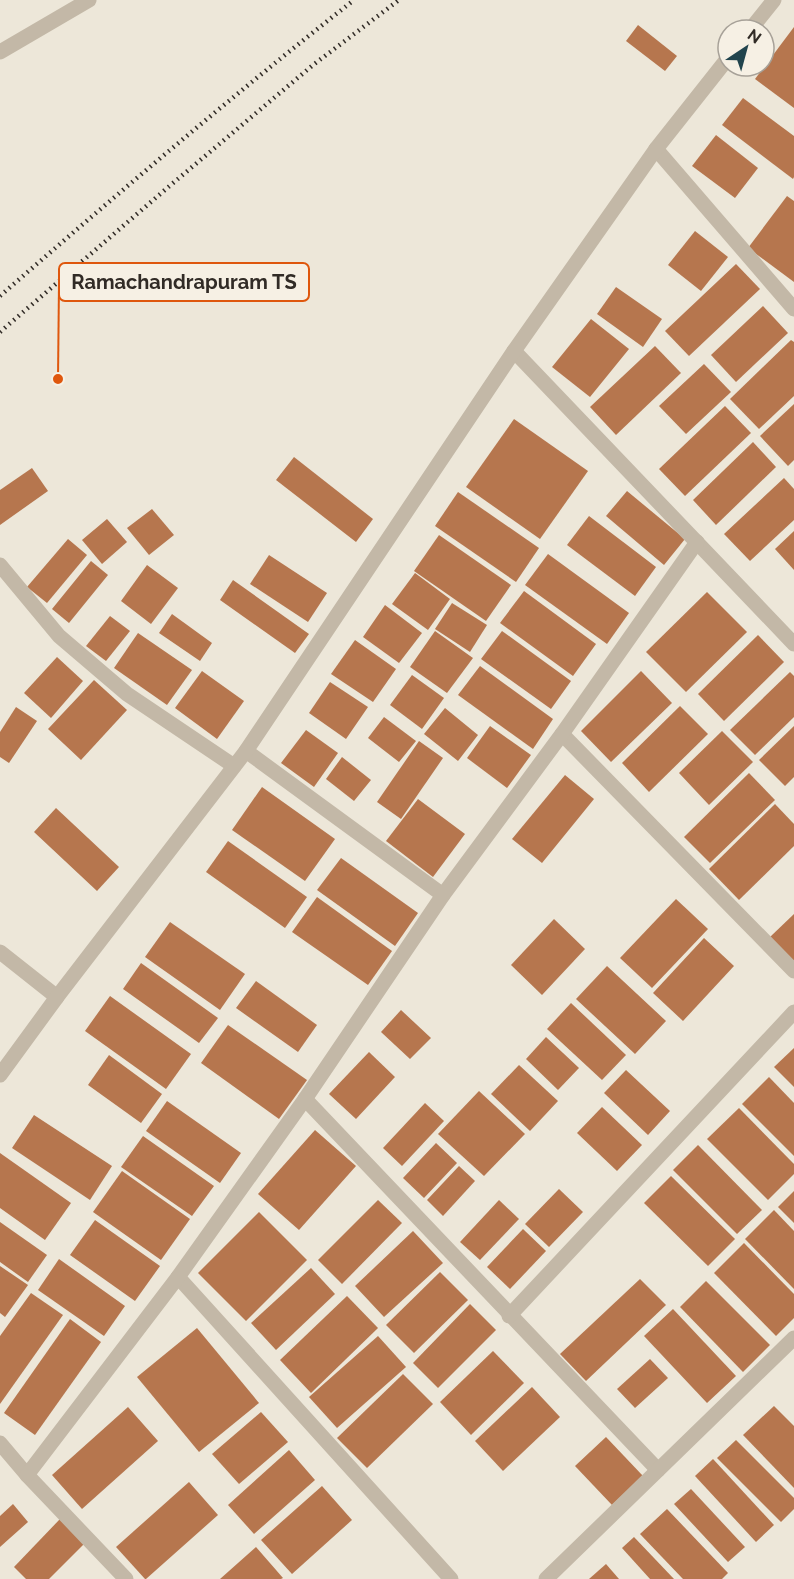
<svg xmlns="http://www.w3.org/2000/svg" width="794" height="1579" font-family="Raleway,sans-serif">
<rect width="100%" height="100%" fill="#ede7d9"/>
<g fill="#b6764e">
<polygon points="638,25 677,56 665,71 626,41"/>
<polygon points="794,27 794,108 755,79"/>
<polygon points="743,98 794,136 794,177 793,179 722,125"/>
<polygon points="716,135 758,168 735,198 692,166"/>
<polygon points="787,196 794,201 794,282 748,248"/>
<polygon points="695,231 728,257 701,291 668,265"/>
<polygon points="736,264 760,289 689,356 665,331"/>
<polygon points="616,287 662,319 643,347 597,314"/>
<polygon points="763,306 788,333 736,382 711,355"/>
<polygon points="591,319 629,349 590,397 552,367"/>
<polygon points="791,340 794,342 794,396 759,429 730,399"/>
<polygon points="655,346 681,373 616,435 590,407"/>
<polygon points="704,364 731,392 686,434 659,406"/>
<polygon points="794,404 794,460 788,466 760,436"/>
<polygon points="725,406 751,433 685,496 659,469"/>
<polygon points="514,419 588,471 540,539 466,487"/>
<polygon points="753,442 776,467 716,525 693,500"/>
<polygon points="294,457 373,519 356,542 276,480"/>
<polygon points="32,468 48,491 0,525 0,490"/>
<polygon points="784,478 794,489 794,520 750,561 724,534"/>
<polygon points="627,491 685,539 664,565 606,516"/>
<polygon points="458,492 539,548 516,582 435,526"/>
<polygon points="152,509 174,535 149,555 127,528"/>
<polygon points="589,516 656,567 635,596 567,545"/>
<polygon points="107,519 127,542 102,564 82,540"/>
<polygon points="794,531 794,570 775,549"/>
<polygon points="439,535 511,585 486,621 414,571"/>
<polygon points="68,539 87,555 47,603 27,587"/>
<polygon points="548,554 629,613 607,644 525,585"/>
<polygon points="269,555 327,593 308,622 250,584"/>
<polygon points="91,561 108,575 69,623 52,609"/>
<polygon points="147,565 178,588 151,624 121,601"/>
<polygon points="415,573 450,599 428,630 392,604"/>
<polygon points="233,580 309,634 295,653 220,600"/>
<polygon points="524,591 596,644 573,676 500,623"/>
<polygon points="707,592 747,632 686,692 646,652"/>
<polygon points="452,603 487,625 470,652 435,629"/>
<polygon points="385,605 422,633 399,663 363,637"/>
<polygon points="172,614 212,643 200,661 159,633"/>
<polygon points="110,616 130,631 106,661 86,646"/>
<polygon points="435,631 473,658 447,693 410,667"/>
<polygon points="502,631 571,681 551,709 481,659"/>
<polygon points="138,633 192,670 167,705 114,668"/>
<polygon points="758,635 784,662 724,721 698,694"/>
<polygon points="355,640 396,669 373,702 331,674"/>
<polygon points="57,657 83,681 51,718 24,693"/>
<polygon points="480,666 553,719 533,749 458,695"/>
<polygon points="202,671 244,701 217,739 175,708"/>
<polygon points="641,671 672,703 611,762 581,731"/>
<polygon points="790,672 794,676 794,717 755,755 730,730"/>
<polygon points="412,675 444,698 422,729 390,705"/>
<polygon points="94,680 127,710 81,760 48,729"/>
<polygon points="330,682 368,707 346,739 309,713"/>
<polygon points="680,706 708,734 649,792 622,763"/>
<polygon points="16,707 37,721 9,763 0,757 0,732"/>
<polygon points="445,708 478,735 458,761 424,734"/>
<polygon points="384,717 416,741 399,762 368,738"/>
<polygon points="490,726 531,755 507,788 467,758"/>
<polygon points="794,726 794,777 785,786 759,760"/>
<polygon points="306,730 338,753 314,787 281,763"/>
<polygon points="722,731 753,762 709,805 679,773"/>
<polygon points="419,741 443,758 401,819 377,802"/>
<polygon points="342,757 371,780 354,801 326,779"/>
<polygon points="749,773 775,800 710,863 684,837"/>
<polygon points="565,775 594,799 542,863 512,839"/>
<polygon points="262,787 335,839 305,881 232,830"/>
<polygon points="418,799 465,834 433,877 386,841"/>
<polygon points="775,804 794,824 794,846 739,900 709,869"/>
<polygon points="56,808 119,867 97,891 34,832"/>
<polygon points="228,841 307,897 285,928 206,872"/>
<polygon points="341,858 418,913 395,946 317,890"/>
<polygon points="317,897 392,951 368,985 292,932"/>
<polygon points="676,899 708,929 652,988 620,958"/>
<polygon points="794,914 794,962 770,937"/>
<polygon points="554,919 585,949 542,995 511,965"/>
<polygon points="170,922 245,974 220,1010 145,957"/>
<polygon points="704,938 734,966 683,1021 653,993"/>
<polygon points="141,963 218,1018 199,1043 123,989"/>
<polygon points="607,966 666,1021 635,1054 576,999"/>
<polygon points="256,981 317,1025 298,1052 236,1008"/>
<polygon points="110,996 191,1054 166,1089 85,1031"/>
<polygon points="571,1003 626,1055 602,1080 547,1029"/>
<polygon points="401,1010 431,1038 410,1059 381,1032"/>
<polygon points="228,1025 307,1080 279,1119 201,1063"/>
<polygon points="546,1037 579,1068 558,1090 526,1059"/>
<polygon points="794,1048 794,1087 774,1067"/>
<polygon points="369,1052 395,1077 356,1119 329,1094"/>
<polygon points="109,1055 162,1094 141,1123 88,1085"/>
<polygon points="519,1065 558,1101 530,1131 491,1094"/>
<polygon points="626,1070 670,1111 648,1135 604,1093"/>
<polygon points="769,1077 794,1103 794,1156 742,1104"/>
<polygon points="479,1091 525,1134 484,1176 438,1134"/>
<polygon points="167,1101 241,1153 220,1183 146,1131"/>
<polygon points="425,1103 444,1121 402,1166 383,1148"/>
<polygon points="602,1107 642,1145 617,1171 577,1133"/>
<polygon points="739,1108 794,1164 794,1174 768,1200 707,1139"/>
<polygon points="34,1115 112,1166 90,1200 12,1148"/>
<polygon points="315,1130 356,1166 299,1230 258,1194"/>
<polygon points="143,1136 214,1186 192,1216 121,1167"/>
<polygon points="436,1143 457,1163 424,1198 403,1178"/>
<polygon points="698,1145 762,1210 737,1234 673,1170"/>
<polygon points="0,1153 71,1203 45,1240 0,1208"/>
<polygon points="459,1166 475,1181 443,1216 427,1200"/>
<polygon points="122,1171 190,1219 161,1260 93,1212"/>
<polygon points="671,1176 735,1239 708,1266 644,1203"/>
<polygon points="559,1189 583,1212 549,1247 525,1224"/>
<polygon points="794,1191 794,1223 778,1207"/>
<polygon points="378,1200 402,1223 342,1284 318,1260"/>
<polygon points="499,1200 519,1219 480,1260 460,1242"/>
<polygon points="774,1210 794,1231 794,1289 745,1239"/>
<polygon points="259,1212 307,1260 246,1321 198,1273"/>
<polygon points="95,1220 160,1266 135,1301 70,1255"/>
<polygon points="0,1222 47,1255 28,1282 0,1262"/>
<polygon points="523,1229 546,1251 510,1289 487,1267"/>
<polygon points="413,1231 443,1263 384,1317 355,1286"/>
<polygon points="744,1243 794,1294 794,1318 776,1336 714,1273"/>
<polygon points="59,1259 125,1306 104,1336 38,1290"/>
<polygon points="0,1266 28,1285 5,1317 0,1313"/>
<polygon points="311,1268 335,1294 276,1350 251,1323"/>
<polygon points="440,1272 468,1300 414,1353 386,1325"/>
<polygon points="640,1279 666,1305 586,1381 560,1354"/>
<polygon points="706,1281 770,1345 743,1372 680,1307"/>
<polygon points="31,1293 63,1315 0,1404 0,1336"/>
<polygon points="347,1296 378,1328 311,1393 280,1360"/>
<polygon points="470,1304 496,1330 438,1388 413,1363"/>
<polygon points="673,1309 736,1376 707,1403 644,1336"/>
<polygon points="70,1319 101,1342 35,1435 4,1413"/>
<polygon points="197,1328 259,1403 199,1452 137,1377"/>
<polygon points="378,1336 406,1367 337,1428 309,1397"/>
<polygon points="493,1351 524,1383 471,1435 440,1402"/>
<polygon points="650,1359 668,1378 635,1408 617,1389"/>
<polygon points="403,1374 433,1404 367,1468 337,1438"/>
<polygon points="532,1387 560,1417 503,1471 475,1441"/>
<polygon points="774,1406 794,1426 794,1488 743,1435"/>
<polygon points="128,1407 158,1441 82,1509 52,1475"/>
<polygon points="261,1412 288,1442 239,1484 212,1454"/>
<polygon points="606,1437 643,1476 612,1505 575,1466"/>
<polygon points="736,1440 794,1498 794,1509 781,1522 717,1458"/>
<polygon points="289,1450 315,1480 254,1534 228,1505"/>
<polygon points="713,1459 774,1525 756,1542 695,1476"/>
<polygon points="189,1482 218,1515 146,1579 145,1579 116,1547"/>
<polygon points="322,1486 352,1520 292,1574 261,1540"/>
<polygon points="691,1489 745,1547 728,1562 674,1504"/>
<polygon points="13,1504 28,1522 0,1547 0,1516"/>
<polygon points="667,1509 728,1573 722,1579 683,1579 640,1534"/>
<polygon points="60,1519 85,1543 49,1579 26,1579 14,1567"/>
<polygon points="634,1537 674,1579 650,1579 622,1548"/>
<polygon points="256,1547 283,1578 281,1579 220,1579"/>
<polygon points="606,1564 619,1579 589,1579"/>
</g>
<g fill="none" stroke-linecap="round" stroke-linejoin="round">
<g stroke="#c3b8a7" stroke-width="15">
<polyline points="750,30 774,0"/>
<polyline points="0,52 89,0"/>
<polyline points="656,149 794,309"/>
<polyline points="514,351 794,644"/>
<polyline points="0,565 59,636 127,694 234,766"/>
<polyline points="562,734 794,971"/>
<polyline points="246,751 443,895"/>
<polyline points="0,952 57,997"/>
<polyline points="0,1075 57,997 246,751 514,351 656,149 728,58"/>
<polyline points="305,1099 658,1470"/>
<polyline points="178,1277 451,1579"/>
<polyline points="509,1316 794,1012"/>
<polyline points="0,1443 27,1475 126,1579"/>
<polyline points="27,1475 178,1277 305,1099 443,895 562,734 697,542"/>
<polyline points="546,1579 794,1338"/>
</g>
<g stroke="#312b26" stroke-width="4.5" stroke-dasharray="1.5 4.5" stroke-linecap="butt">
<path d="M0 296C116 195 233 95 354 0"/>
<polyline points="0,332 166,189 313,65 399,0"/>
</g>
</g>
<path fill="none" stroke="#df570d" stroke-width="2" d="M58 379L59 282"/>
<circle fill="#df570d" stroke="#f6f0e4" stroke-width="2" cx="58" cy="379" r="6"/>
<rect fill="#f6f0e4" stroke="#df570d" stroke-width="2" x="59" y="263" width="250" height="38" rx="6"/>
<g font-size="20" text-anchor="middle" font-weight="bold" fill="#312b26">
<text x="184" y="289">Ramachandrapuram TS</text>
</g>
<g transform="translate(746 48) rotate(36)"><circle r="28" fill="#f6f0e4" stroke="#a7a198" stroke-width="1.5"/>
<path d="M0-4.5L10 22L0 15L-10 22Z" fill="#21444d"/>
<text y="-9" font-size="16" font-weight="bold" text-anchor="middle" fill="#312b26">N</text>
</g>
</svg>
